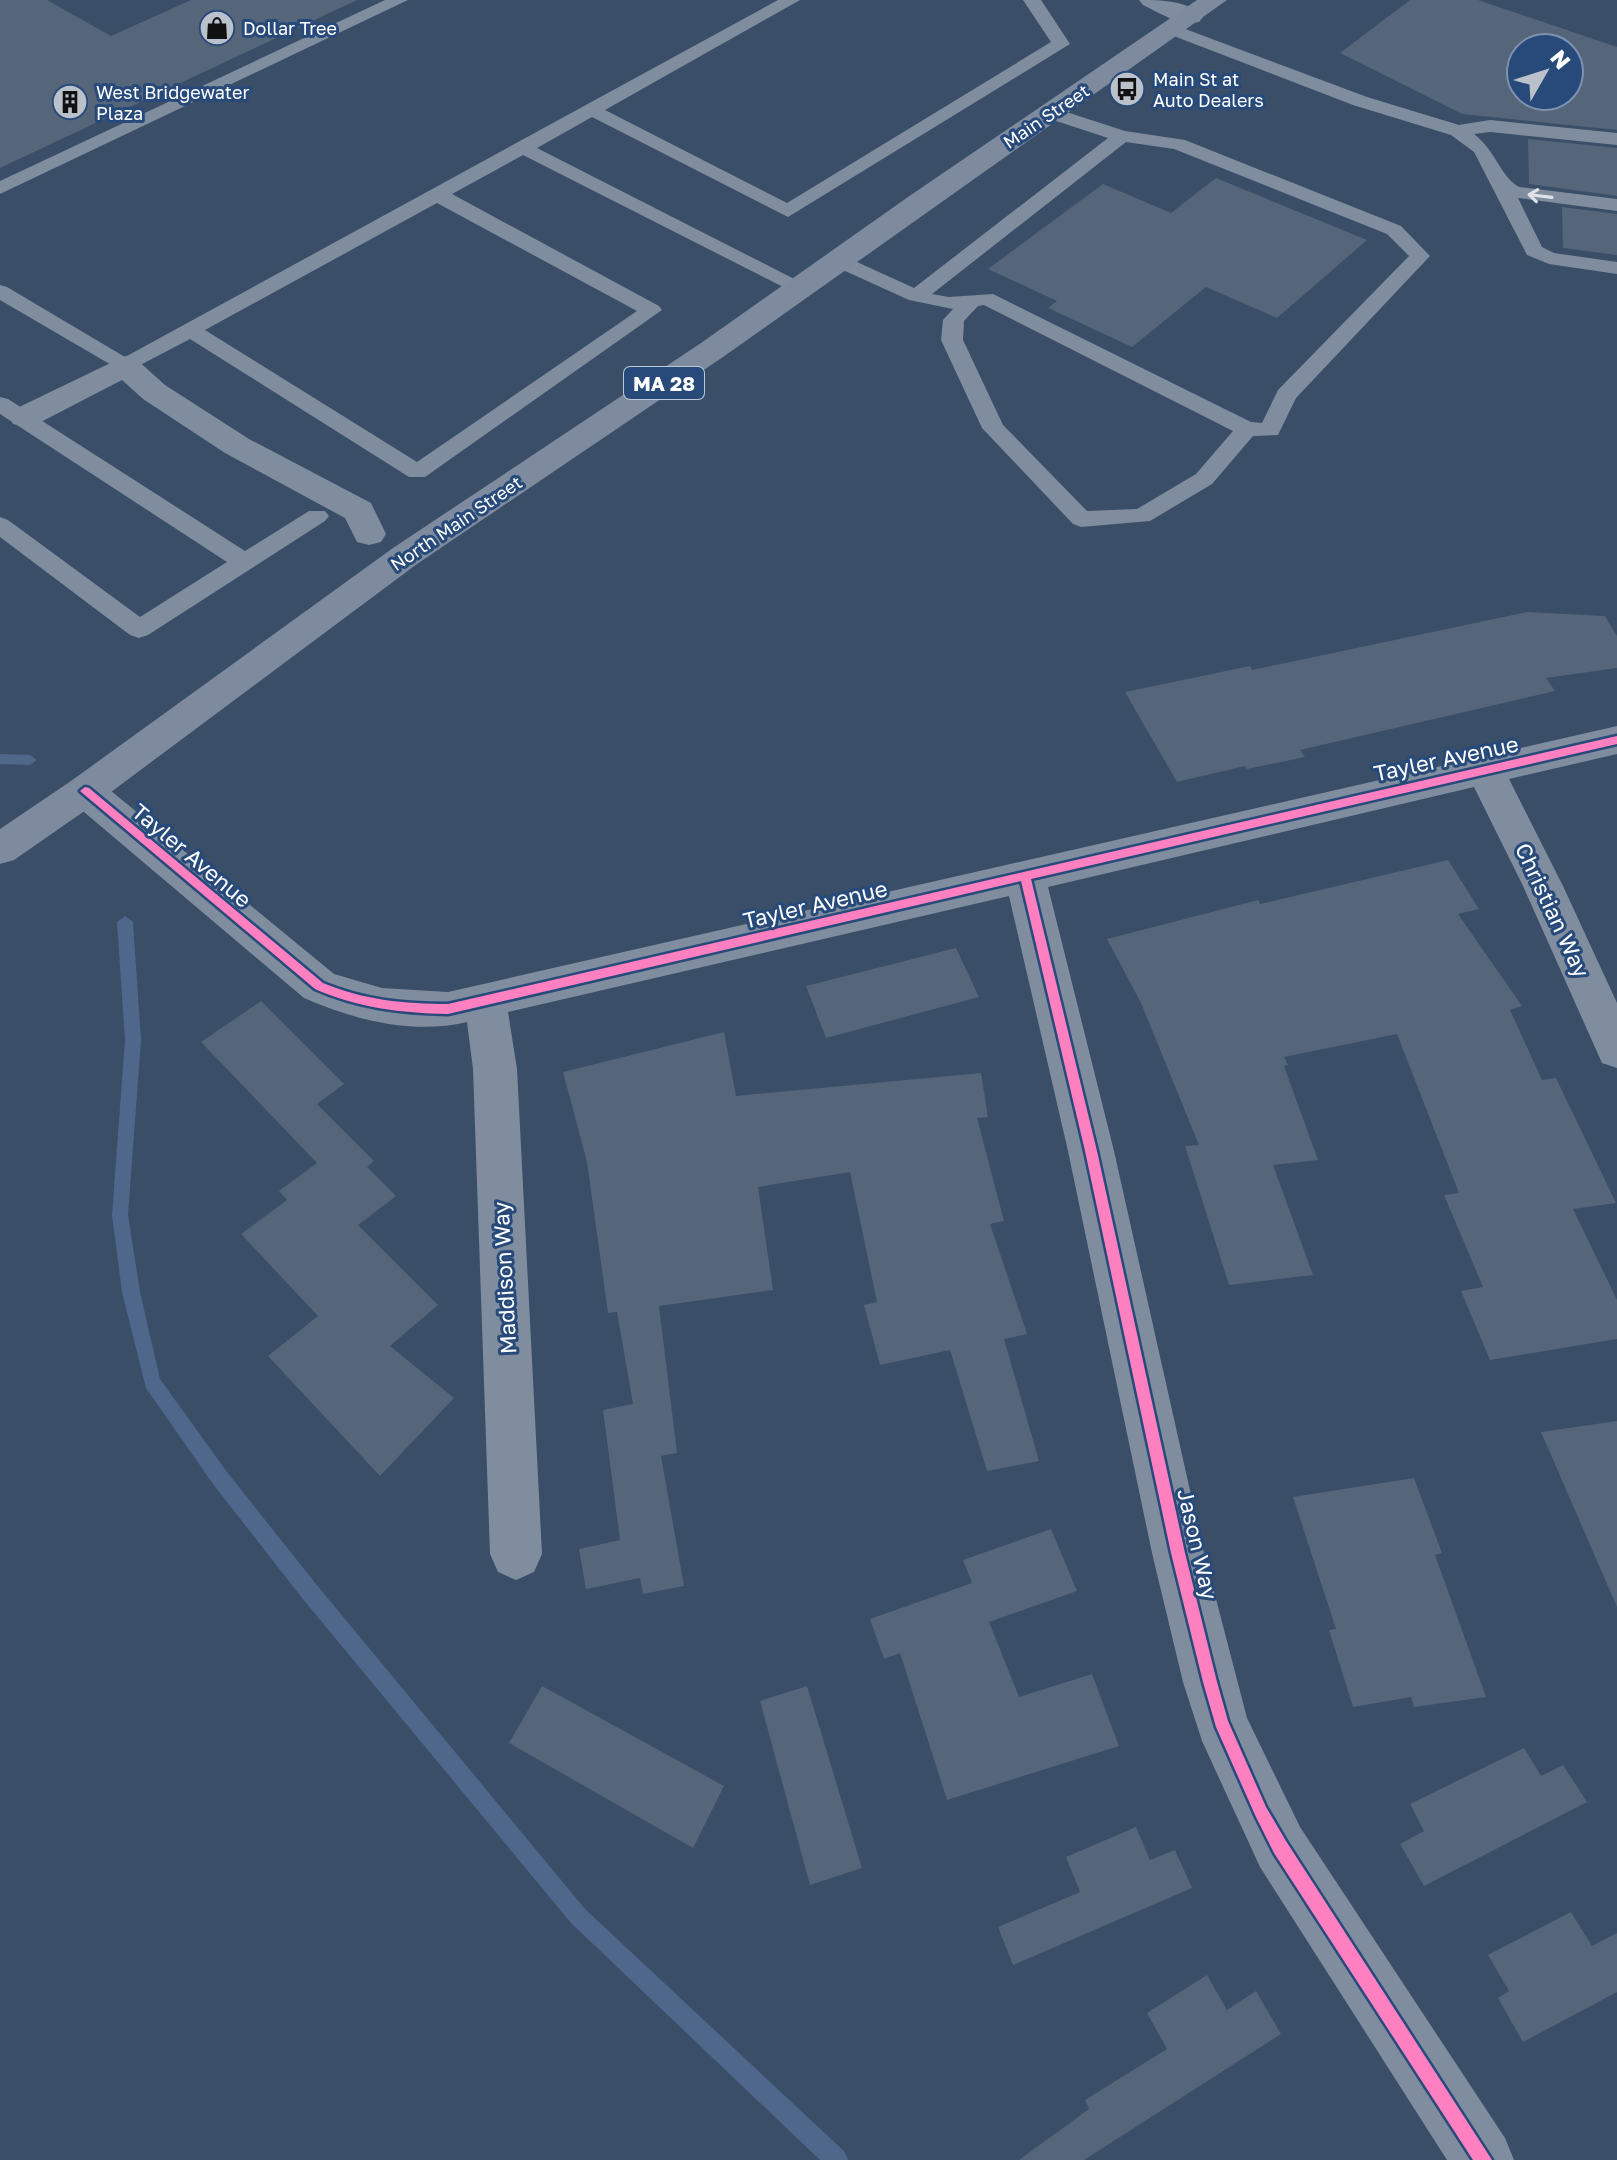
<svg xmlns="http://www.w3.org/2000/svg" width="1617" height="2160" font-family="'Golos Text',sans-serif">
<rect width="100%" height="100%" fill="#3a4e68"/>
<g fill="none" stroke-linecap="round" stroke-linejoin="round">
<g fill="#4f678b" fill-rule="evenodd">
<polygon points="0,754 30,755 37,760 30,765 0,764"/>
<polygon points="125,916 133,922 141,1040 128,1215 140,1292 160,1379 227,1472 316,1584 585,1909 845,2152 848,2160 820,2160 571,1923 302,1598 213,1484 146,1388 122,1292 112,1215 125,1040 117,922"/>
</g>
</g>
<g fill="#55657a" fill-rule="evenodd">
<polygon points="0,0 47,0 111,36 191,0 357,0 0,168"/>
<path d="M1410 0H1478L1617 47V130L1462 114 1340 53ZM1521 48H1569V96H1521Z"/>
<polygon points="1528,139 1617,148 1617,196 1529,184"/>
<polygon points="1216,178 1367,240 1277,318 1206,287 1132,347 1048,308 1057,301 988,269 1103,184 1171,213"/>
<polygon points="1562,207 1617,214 1617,255 1563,248"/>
<polygon points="1527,612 1605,616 1617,636 1617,668 1546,678 1555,691 1300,750 1305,757 1247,769 1245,766 1177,782 1125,692 1250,666 1252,670"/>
<polygon points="1448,860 1479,909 1458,914 1522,1006 1510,1010 1542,1080 1556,1078 1616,1203 1573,1209 1617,1300 1617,1339 1490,1360 1461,1291 1483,1287 1444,1195 1459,1193 1397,1034 1284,1057 1288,1065 1284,1066 1318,1160 1273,1165 1313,1275 1229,1285 1185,1146 1199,1145 1141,1003 1107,939 1258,900 1260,904"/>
<polygon points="956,948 979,997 826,1038 806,986"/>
<polygon points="261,1001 344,1084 317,1104 374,1161 367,1167 396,1196 358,1225 438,1305 390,1346 454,1398 380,1476 268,1356 318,1316 241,1234 287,1200 279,1191 317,1163 201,1042"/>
<polygon points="724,1032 736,1096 981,1073 988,1117 977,1118 1004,1221 990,1224 1027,1334 1004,1339 1039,1461 987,1471 950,1350 880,1365 864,1305 877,1302 850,1172 758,1187 773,1290 659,1306 677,1453 661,1456 684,1586 643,1594 640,1578 586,1589 579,1549 620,1540 603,1410 633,1404 617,1312 608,1313 587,1162 563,1072"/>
<polygon points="1617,1421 1617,1607 1541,1432"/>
<polygon points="1414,1478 1442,1553 1435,1555 1486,1697 1414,1707 1411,1697 1353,1707 1329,1630 1336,1629 1293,1497"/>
<polygon points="1051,1529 1077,1591 989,1622 1019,1697 1092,1674 1119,1746 947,1800 900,1653 884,1659 870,1619 972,1583 963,1560"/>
<polygon points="542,1686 724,1786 693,1848 509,1743"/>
<polygon points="807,1686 862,1868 810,1885 760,1701"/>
<polygon points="1524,1748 1541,1776 1563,1765 1587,1802 1424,1886 1400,1844 1424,1831 1410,1804"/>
<polygon points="1136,1827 1150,1860 1175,1850 1192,1888 1013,1965 998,1927 1080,1892 1066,1857"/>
<polygon points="1571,1912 1592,1946 1617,1933 1617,1992 1523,2042 1498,1998 1509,1991 1488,1955"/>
<polygon points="1207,1975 1227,2010 1256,1991 1281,2034 1084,2160 1019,2160 1089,2109 1085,2100 1167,2049 1147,2013"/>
</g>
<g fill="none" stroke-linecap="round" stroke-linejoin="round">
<g fill="#7f8d9f" fill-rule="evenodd">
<polygon points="385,0 408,0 0,194 0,181"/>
<path d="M778 0H800L605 110 787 203 1051 42 1023 0H1041L1070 44 788 217 592 117 537 148 806 285 809 289 806 293 799 295 523 155 452 194 659 306 662 310 425 477H409L190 339 125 373 0 300V285L7 287 125 357ZM437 203 637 311 417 462 205 330Z"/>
<path d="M1172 24 1367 97 1459 125 1490 120 1617 133V145L1490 132 1474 134C1496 151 1500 176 1519 187L1617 199V211L1518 198 1542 247 1554 253 1617 262V274L1549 264 1527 255 1474 152 1451 135 1353 105 1166 33 1163 29Z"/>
<path d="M1051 107 1125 131 1185 140 1401 226 1430 256 1296 398 1278 435 1253 436 1212 484 1150 521 1081 527 1073 524 982 428 941 340 943 320 953 309 909 300 832 265 829 261 832 257H846L914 288 1108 138 1044 117 1042 113 1044 109ZM1126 142 1174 149 1387 234 1409 256 1278 390 1262 423 1251 422 993 294 949 297 932 294ZM984 305 1233 431 1196 474 1137 509 1087 511 1003 425 963 340 964 321 978 306Z"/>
<polygon points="0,397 8,399 245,551 309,511 325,511 329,516 325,521 148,635 139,638 130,635 0,537 0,517 8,520 140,617 227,562 0,414"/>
</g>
<g fill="#7f8d9f" fill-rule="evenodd">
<path d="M1139 0C1160 0 1189 0 1203 17L1199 22C1180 27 1160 13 1143 5Z"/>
<polygon points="125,356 136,359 165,385 249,439 371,503 386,534 381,542 369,545 357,542 345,518 225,453 143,399 122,380 37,424 25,427 13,424 9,417 13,410"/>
<path d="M1617 726V754L1509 779 1563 886 1617 1003V1068L1602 1063 1523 886 1474 787 1048 887 1114 1151 1204 1553 1247 1718 1300 1827 1505 2138 1514 2160H1447L1260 1867 1202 1741 1183 1682 1152 1553 1068 1151 1009 896 508 1012 517 1069 542 1554 534 1572 516 1580 498 1572 490 1554 473 1069 467 1022C413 1035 354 1020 304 998L71 801 65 791 71 781 85 776 99 781 334 974 382 988 448 992Z"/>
</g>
<polygon fill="#7e8a9e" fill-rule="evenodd" points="1197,0 1227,0 723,357 417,564 99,801 14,860 0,864 0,829 71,781 393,548 701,343 908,197"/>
<defs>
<path id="cycleway" d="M1617 736V744L1031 879 1097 1151 1185 1553 1217 1682 1228 1721 1266 1807 1286 1841 1492 2160H1473L1274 1853 1256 1817 1216 1727 1203 1682 1171 1553 1085 1151 1021 881 448 1014C401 1013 358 1008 315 989L80 791 85 787 89 788 323 983C364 1000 404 1004 448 1004Z"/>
</defs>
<use href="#cycleway" stroke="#274a7b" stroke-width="5"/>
<use href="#cycleway" fill="#ff80c0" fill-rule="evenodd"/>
</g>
<defs><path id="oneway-shaft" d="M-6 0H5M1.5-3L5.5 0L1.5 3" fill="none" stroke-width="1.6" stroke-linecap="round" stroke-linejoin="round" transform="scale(2)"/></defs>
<use stroke="#dfe2e7" href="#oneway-shaft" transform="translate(1540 196) rotate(-173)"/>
<defs>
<symbol id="shop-disc" viewBox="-11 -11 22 22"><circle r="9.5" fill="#bac1ca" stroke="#274a7b"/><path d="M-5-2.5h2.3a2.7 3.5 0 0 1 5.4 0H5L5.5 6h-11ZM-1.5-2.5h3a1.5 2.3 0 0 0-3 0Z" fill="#111"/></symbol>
<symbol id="bus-disc" viewBox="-11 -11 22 22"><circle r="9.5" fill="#bac1ca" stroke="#274a7b"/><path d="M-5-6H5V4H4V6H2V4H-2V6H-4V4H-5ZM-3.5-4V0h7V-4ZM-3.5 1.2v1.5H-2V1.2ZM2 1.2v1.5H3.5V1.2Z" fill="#111"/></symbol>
<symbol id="building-disc" viewBox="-11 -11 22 22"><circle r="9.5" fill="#bac1ca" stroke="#274a7b"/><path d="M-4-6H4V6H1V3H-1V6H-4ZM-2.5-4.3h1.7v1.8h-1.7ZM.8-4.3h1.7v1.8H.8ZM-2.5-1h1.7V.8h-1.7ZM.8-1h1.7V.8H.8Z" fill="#111"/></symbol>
</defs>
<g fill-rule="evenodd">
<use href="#shop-disc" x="197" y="8" width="40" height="40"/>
<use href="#bus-disc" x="1107" y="69" width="40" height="40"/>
<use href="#building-disc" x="50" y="82" width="40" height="40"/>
</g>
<g text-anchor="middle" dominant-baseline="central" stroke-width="6" stroke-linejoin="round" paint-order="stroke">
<g font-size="18" fill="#fff" stroke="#274a7b" text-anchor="start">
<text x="243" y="28">Dollar Tree</text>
<text x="1153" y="79">Main St at<tspan x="1153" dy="21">Auto Dealers</tspan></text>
<text x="96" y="92">West Bridgewater<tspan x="96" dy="21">Plaza</tspan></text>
</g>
<g font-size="18" fill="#fff" stroke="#274a7b">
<text transform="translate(1046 116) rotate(-34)">Main Street</text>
<text transform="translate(456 523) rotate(-34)">North Main Street</text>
</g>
<rect fill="#274a7b" stroke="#bec9d7" stroke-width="2" x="624" y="367" width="80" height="32" rx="6"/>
<g font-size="20" font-weight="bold" fill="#fff">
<text x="664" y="383">MA 28</text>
</g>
<g font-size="22" fill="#fff" stroke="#274a7b">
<text transform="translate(1446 758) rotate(-12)">Tayler Avenue</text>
<text transform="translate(192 855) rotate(40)">Tayler Avenue</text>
<text transform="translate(815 904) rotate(-13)">Tayler Avenue</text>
<text transform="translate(1553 910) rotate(65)">Christian Way</text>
<text transform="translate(504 1278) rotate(-93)">Maddison Way</text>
<text transform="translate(1198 1544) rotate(77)">Jason Way</text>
</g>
</g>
<g transform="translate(1545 72) rotate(51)"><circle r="38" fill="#274a7b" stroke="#7d92b0" stroke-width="2"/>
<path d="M0-6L14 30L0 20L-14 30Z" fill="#bac1ca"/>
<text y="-12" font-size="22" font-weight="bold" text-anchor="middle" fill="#ffffff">N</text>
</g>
</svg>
